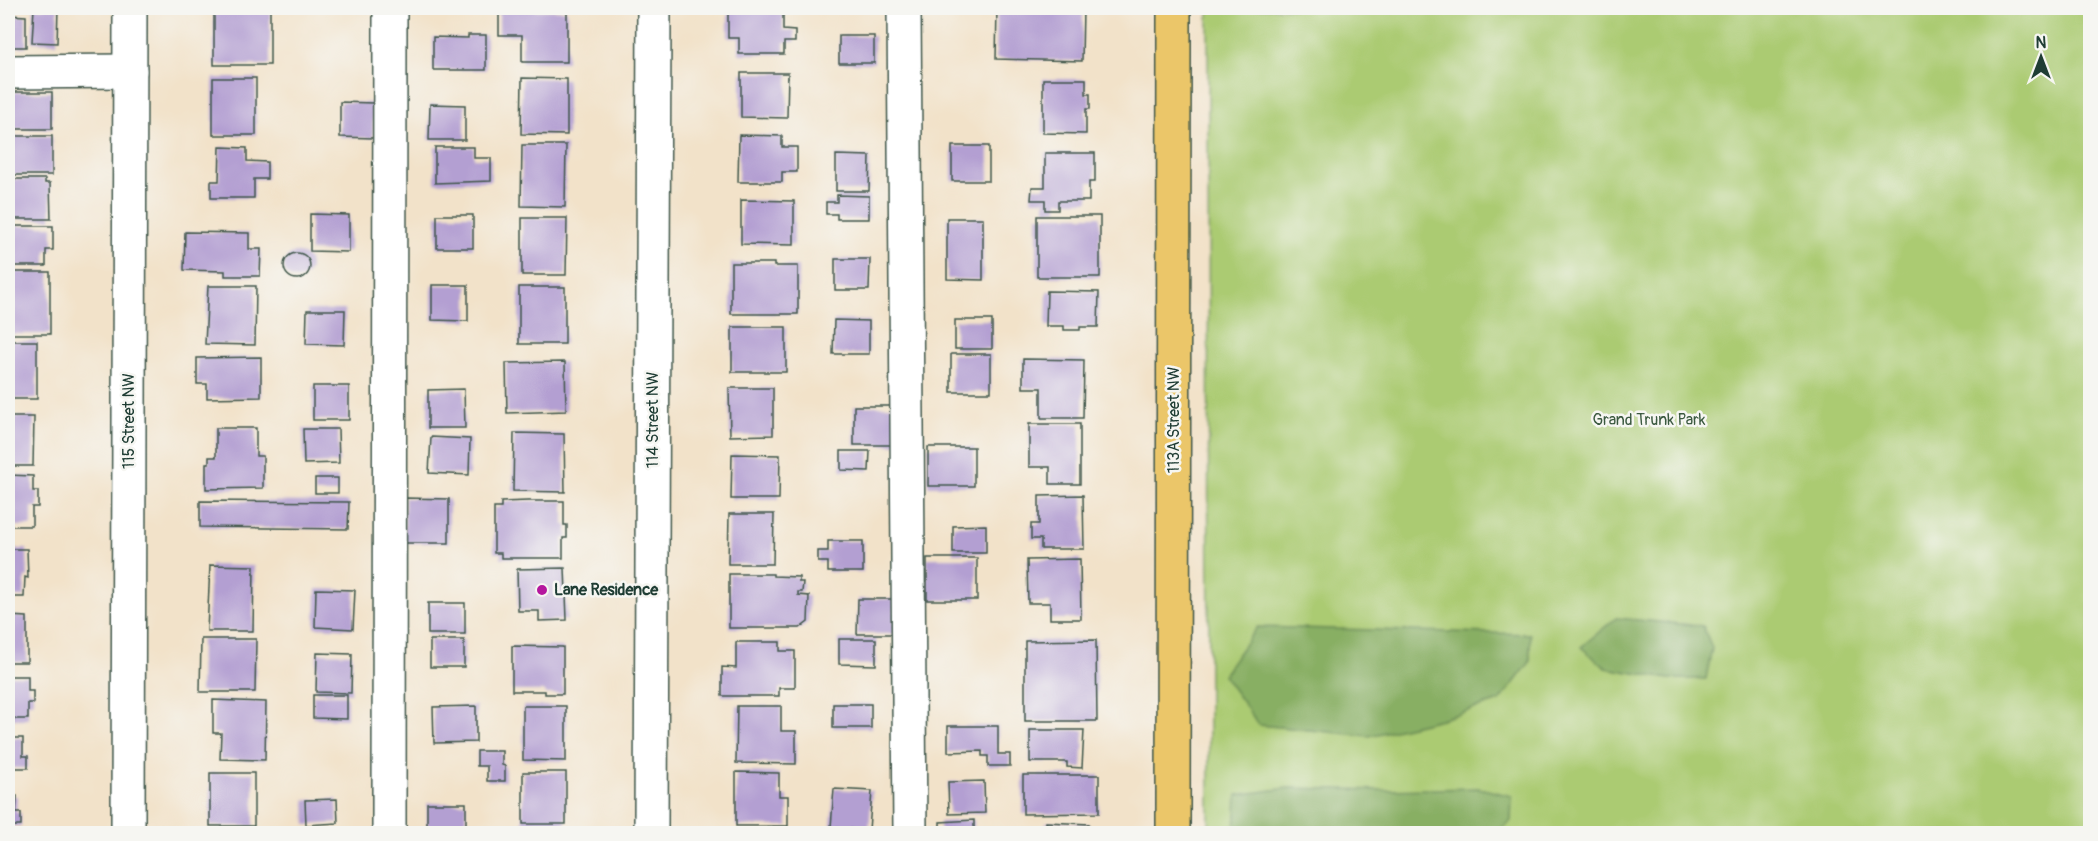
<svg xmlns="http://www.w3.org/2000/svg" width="2098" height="841" font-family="Pangolin,sans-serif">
<rect width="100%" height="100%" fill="#f6f6f2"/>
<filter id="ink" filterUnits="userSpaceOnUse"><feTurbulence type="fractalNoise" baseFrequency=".0167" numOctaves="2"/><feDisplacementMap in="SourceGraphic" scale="12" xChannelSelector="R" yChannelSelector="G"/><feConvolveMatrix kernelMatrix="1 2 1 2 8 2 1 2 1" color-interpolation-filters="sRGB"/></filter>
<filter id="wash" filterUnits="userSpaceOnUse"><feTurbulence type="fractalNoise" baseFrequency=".008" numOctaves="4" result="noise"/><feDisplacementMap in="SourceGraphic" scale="24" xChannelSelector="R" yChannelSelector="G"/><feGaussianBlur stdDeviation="1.35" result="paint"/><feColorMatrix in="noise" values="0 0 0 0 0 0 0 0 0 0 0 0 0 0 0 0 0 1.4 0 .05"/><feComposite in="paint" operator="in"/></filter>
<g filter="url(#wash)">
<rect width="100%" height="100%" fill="#f2e2c9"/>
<polygon fill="#abcb72" stroke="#658453" stroke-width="1.5" points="1208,8 2090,8 2090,833 1209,833"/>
<g fill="#88af64" stroke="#54764c" stroke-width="1.5">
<polygon points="1616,618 1703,626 1712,648 1706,679 1669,679 1606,668 1581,647"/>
<polygon points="1257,627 1530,634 1530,662 1500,701 1441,719 1369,736 1259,725 1223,675"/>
<polygon points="1288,788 1385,790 1479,788 1512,796 1511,821 1495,834 1235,833 1237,795"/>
</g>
<g id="blocks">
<g fill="#b39fd2">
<polygon points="34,8 58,8 57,43 32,42"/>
<rect x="214" y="8" width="56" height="57"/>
<polygon points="728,8 783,8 783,30 795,31 795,42 784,42 784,54 739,54 739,38 728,38"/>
<polygon points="997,8 1083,8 1082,61 996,59"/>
<polygon points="499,10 567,10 567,62 522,62 522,35 499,35"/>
<polygon points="8,15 26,16 26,47 8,47"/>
<polygon points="468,35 486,35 486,70 433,70 433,37 468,38"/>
<rect x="839" y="36" width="35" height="27"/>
<polygon points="741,73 788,73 787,118 741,117"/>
<rect x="213" y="78" width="43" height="57"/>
<polygon points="522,78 567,79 567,135 521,134"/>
<polygon points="1043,79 1086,79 1086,94 1090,94 1090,109 1086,109 1086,134 1043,133"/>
<polygon points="11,92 52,92 52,129 12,129 12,117 8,117 8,93"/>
<polygon points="340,102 373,103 373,138 340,137"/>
<polygon points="430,104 465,105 465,140 429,140"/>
<polygon points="739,135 782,136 782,147 797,147 797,172 782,172 782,182 738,182"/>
<rect x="8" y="136" width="44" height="39"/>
<polygon points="522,145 566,145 565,207 521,206"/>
<rect x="952" y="146" width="37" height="35"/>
<polygon points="220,147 247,148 247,161 267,162 267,179 254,179 254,198 211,198 211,181 219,181"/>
<polygon points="435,147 474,147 474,158 491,158 491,181 435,183"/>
<polygon points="1045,153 1095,153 1095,182 1089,182 1089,201 1058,201 1058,210 1045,210 1045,200 1031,200 1032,187 1045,187"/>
<polygon points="836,155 870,156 869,191 836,191"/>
<polygon points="8,179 45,179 45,183 50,183 51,219 8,219"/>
<polygon points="837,195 869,196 869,219 837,219 837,214 826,214 826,202 837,202"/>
<polygon points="741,200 794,201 794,245 741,244"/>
<polygon points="310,214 349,215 349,252 310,251"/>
<rect x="437" y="215" width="36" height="33"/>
<rect x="1037" y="216" width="63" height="61"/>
<polygon points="522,218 567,218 566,275 522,275"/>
<polygon points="947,218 983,218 983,280 947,279"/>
<polygon points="8,226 53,226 53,250 46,250 46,266 8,266"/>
<polygon points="185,232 249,233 249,249 261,249 260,276 225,276 225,271 184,270"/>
<circle cx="297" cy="266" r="13"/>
<polygon points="835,259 870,259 869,290 835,290"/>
<polygon points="731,263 774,263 774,266 798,266 798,314 731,314"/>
<rect x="8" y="272" width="42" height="62"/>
<polygon points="432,285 468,285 468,321 432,320"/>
<polygon points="208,286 256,286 255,345 205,344"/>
<rect x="519" y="287" width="46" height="57"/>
<polygon points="1047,291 1099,292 1098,327 1080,327 1080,330 1064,330 1064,326 1046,326"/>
<polygon points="307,310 345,310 344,345 306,344"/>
<polygon points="834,320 869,321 869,354 833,354"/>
<rect x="955" y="320" width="37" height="29"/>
<rect x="732" y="327" width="54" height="45"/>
<rect x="8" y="341" width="29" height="58"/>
<rect x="951" y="354" width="40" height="38"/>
<polygon points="261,357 261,397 207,398 207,384 197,384 197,358"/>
<polygon points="1023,359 1084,360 1083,418 1041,418 1041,388 1023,388"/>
<polygon points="565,362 566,411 507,413 506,363"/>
<rect x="313" y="386" width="36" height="34"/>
<polygon points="729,388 773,388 773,435 730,436"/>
<polygon points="464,389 465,428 428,428 428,390"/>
<rect x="854" y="406" width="43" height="39"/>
<polygon points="8,417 34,417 33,466 8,466"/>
<polygon points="1029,424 1080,424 1080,484 1050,484 1050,467 1029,467"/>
<polygon points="216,428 256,428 256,456 263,456 263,488 206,489 206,463 209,463 209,457 216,457"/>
<polygon points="303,429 338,429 339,463 304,464"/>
<polygon points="514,433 564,434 565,492 513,491"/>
<polygon points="431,437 470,439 469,475 429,473"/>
<rect x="928" y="447" width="46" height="39"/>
<polygon points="841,451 870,451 869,471 841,470"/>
<polygon points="732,454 780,455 779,499 731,499"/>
<polygon points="8,475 33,476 33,491 38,491 38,507 32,507 32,526 8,526"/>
<rect x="315" y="478" width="23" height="15"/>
<polygon points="1083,495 1084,549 1041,549 1041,539 1031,539 1031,524 1039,524 1039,496"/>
<polygon points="405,498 449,499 449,543 404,543"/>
<polygon points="200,501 349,502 348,529 200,527"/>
<polygon points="528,501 564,501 564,525 567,525 567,538 563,538 563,558 501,558 501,553 494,553 494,508 501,508 501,502"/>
<polygon points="729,514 774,514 773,564 728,564"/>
<polygon points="986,525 986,553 953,553 953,526"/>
<polygon points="828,541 863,541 863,572 828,572 828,562 818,562 818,551 828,551"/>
<polygon points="8,549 27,549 28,578 25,577 24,597 8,597"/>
<rect x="927" y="558" width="50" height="42"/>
<polygon points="1080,559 1081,619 1050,619 1050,603 1028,603 1027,560"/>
<polygon points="210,565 254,566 253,631 207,631"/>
<polygon points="565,568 567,620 539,621 539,611 518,611 517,569"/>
<polygon points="729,574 773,574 773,576 799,577 799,582 803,582 802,592 798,592 798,595 809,596 808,622 800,628 729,628"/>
<polygon points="316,589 355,590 353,629 315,627"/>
<polygon points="858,599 895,599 895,634 857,634"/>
<rect x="428" y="603" width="37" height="31"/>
<polygon points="8,616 27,617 27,662 8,662"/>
<polygon points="201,639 256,639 255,692 200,692"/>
<polygon points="839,639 876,639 876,665 839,664"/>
<rect x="430" y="640" width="34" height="27"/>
<polygon points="1096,640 1097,721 1025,721 1025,641"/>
<polygon points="736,642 780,642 780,651 795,651 795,688 779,688 779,696 722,696 722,667 736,668"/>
<polygon points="512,646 563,647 563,694 545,694 545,691 512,691"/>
<polygon points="317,653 352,654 351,693 316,692"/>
<polygon points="8,676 28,676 28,691 33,691 33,703 28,703 28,719 8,719"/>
<polygon points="313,695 347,695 347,719 313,718"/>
<polygon points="213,700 266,702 265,760 220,759 221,733 213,733"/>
<rect x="833" y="704" width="38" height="24"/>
<polygon points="476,706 476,742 434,743 433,707"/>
<polygon points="523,706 566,706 566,761 523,760"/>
<polygon points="737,706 781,706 781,731 796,731 796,764 736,763"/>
<polygon points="948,726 998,726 998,754 1010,754 1010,766 988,766 988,756 982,756 982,751 948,752"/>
<polygon points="1030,730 1084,730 1082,768 1067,767 1067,762 1030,762"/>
<polygon points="8,738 23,738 23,756 28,756 28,768 8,768"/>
<polygon points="477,751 502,751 502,765 505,766 505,781 487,781 487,766 477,766"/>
<rect x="523" y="772" width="43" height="52"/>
<polygon points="736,772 779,773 779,796 788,796 788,826 736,826"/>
<rect x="210" y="773" width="44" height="53"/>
<polygon points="1023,775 1099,775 1099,813 1023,814"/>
<polygon points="984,781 985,813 949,814 948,782"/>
<polygon points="834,789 872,791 869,830 831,827"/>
<polygon points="8,796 17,796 16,813 21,813 21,826 8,826"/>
<polygon points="337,799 338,823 306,825 305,800"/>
<polygon points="427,803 466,803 466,830 427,829"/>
<polygon points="974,820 974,834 940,834 940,822"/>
<polygon points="1046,822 1089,824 1088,834 1046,834"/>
</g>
</g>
</g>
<g filter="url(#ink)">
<use href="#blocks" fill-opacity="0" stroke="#3f564a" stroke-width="1.5"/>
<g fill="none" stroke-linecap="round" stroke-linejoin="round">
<defs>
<g id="minor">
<polyline points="904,8 910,834"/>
<polyline points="8,72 130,71"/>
<polyline points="128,834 130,8"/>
<polyline points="389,834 390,8"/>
<polyline points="651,834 654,8"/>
</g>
<polyline id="major" points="1173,834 1174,8"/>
</defs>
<use href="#minor" stroke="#3f564a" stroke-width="36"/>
<use href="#major" stroke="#3f564a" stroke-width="36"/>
<use href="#minor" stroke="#fff" stroke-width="33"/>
<use href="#major" stroke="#ebc669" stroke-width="33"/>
</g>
</g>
<circle fill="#b5179e" stroke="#f6f6f2" stroke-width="2" cx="542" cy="590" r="6"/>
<g text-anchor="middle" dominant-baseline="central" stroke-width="5" stroke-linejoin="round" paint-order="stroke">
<g font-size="16" fill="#1f3d34" stroke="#f6f6f2">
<text transform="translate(653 420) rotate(-90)">114 Street NW</text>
<text transform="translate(1174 420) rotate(-90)">113A Street NW</text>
<text transform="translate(129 421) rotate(-90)">115 Street NW</text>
</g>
<g font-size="16" fill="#3b5940" stroke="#f6f6f2">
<text x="1649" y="420">Grand Trunk Park</text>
</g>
<g font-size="16" font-weight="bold" fill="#1f3d34" stroke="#f6f6f2" text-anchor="start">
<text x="554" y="590">Lane Residence</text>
</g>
</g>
<rect width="2098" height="841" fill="none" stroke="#f6f6f2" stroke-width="30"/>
<g transform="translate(2041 57)" stroke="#f6f6f2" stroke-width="4.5" paint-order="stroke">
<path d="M0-4.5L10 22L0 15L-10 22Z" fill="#1f3d34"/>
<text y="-9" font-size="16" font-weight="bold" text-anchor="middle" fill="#1f3d34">N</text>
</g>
</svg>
